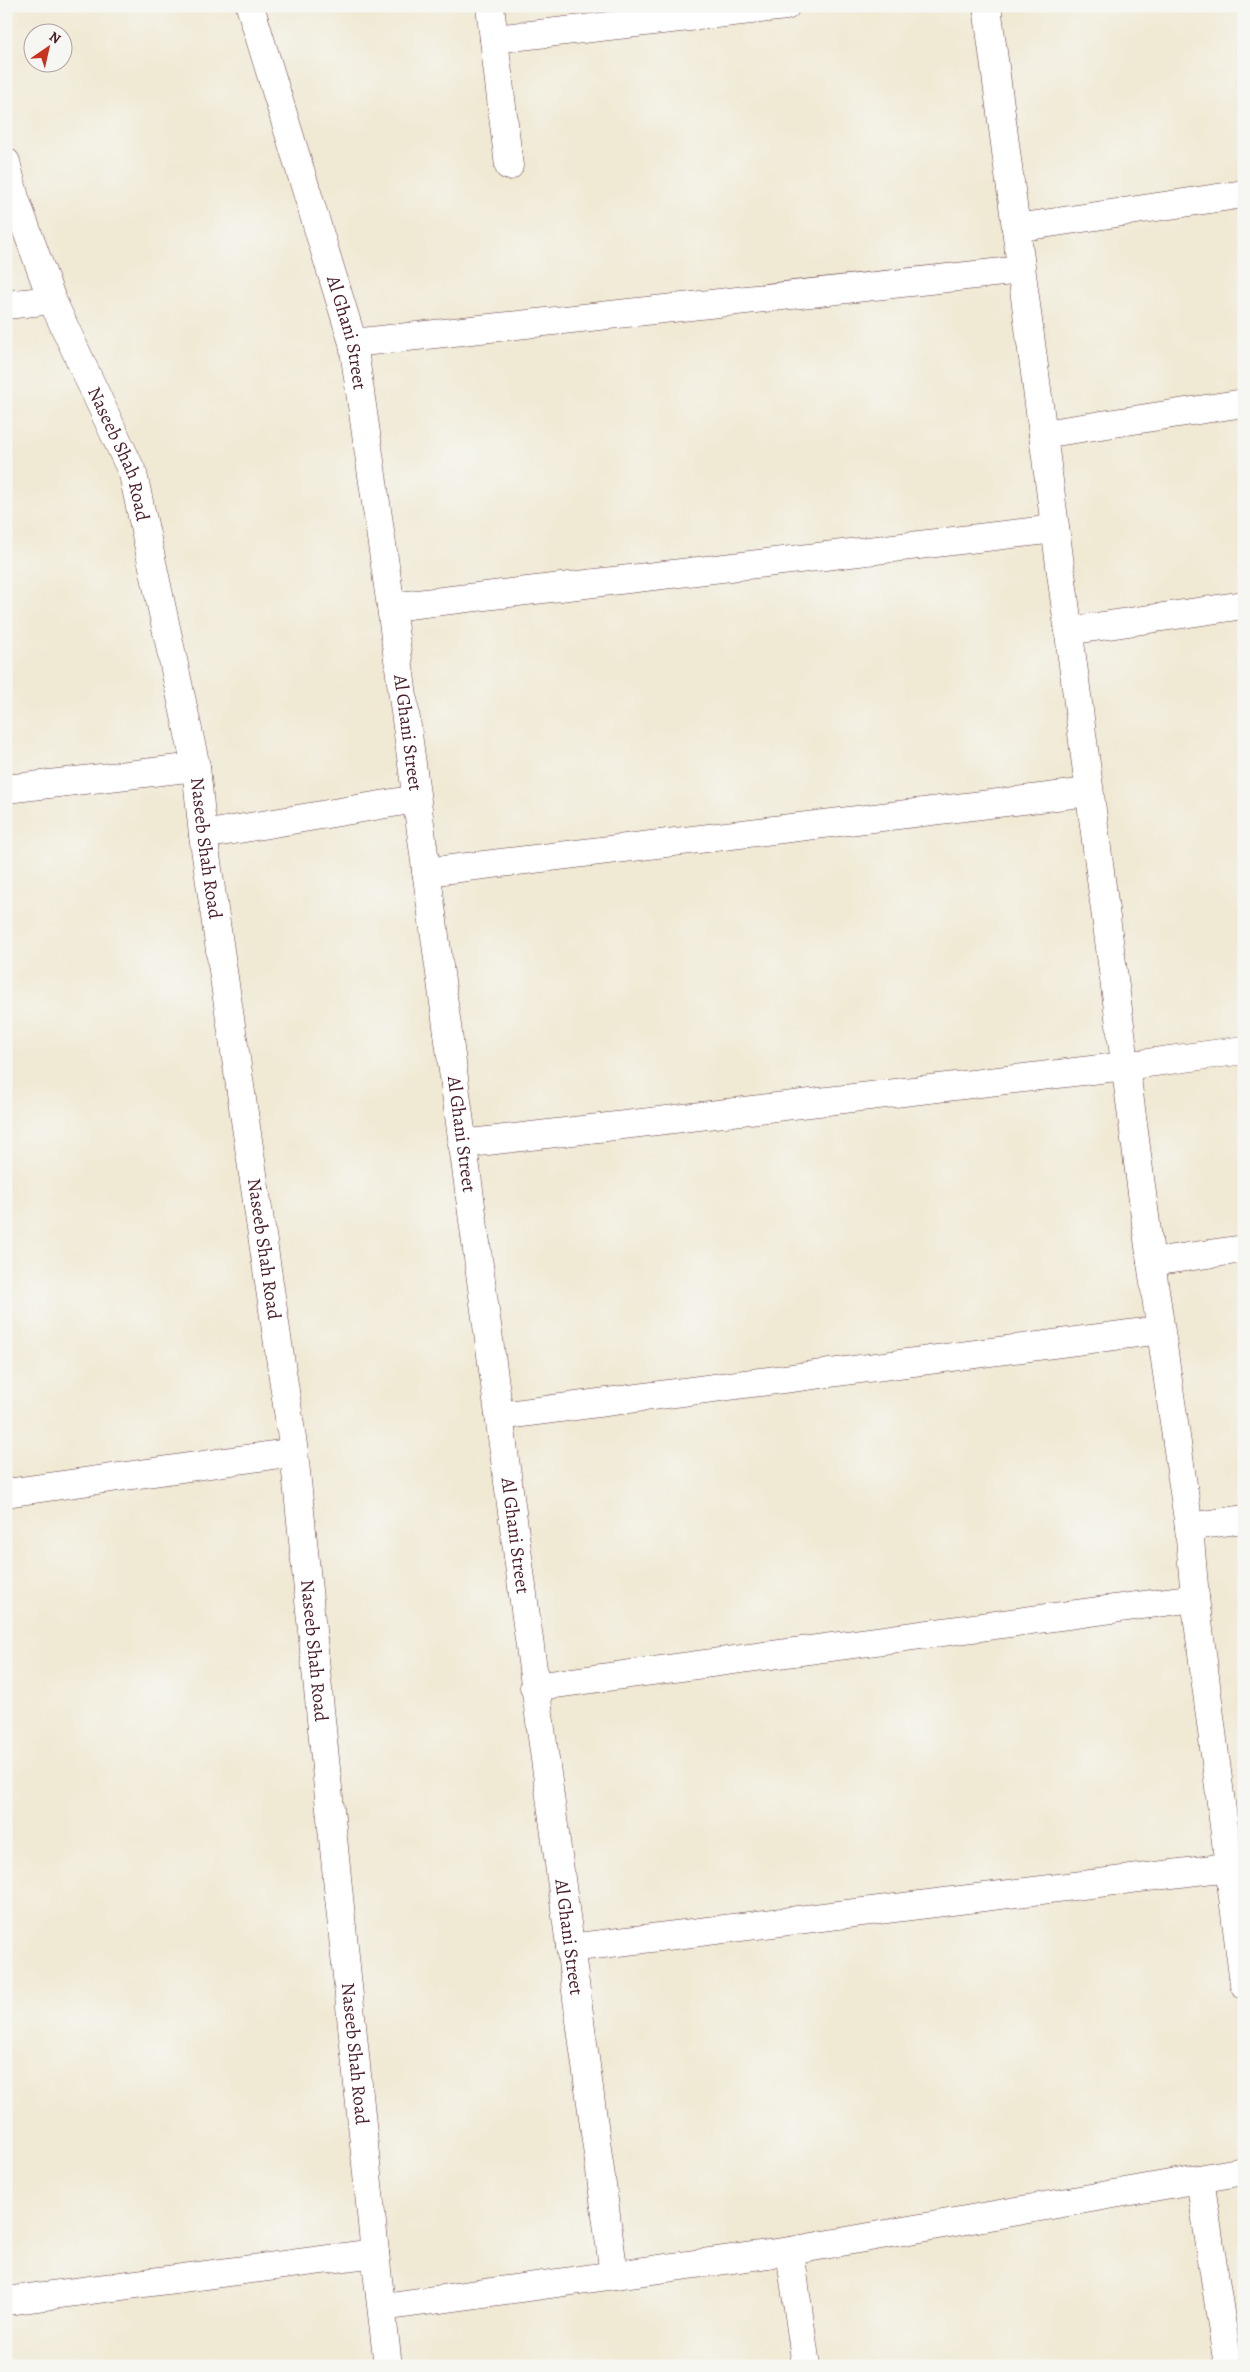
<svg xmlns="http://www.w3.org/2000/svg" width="1250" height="2372" font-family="Alegreya,serif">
<rect width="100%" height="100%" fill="#f6f6f2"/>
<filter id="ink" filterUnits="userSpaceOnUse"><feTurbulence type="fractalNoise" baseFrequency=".02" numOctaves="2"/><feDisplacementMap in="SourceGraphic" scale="10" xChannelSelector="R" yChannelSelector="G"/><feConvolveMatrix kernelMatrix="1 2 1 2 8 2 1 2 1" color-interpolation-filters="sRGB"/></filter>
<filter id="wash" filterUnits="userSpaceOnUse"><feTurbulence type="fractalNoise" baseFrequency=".0096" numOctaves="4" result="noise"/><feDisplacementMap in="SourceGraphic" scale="20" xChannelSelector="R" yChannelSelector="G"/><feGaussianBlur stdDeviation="1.12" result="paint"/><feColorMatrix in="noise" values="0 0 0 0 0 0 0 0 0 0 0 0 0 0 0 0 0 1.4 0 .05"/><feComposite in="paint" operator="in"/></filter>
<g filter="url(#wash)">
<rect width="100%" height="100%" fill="#f0e9d3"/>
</g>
<g filter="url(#ink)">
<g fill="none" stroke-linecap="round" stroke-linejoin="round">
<defs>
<g id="minor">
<path id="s1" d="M250 6 353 343 391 607 614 2275"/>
<polyline points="490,6 509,166"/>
<polyline points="987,6 1151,1262 1189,1527 1195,1598 1244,1984"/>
<polyline points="494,39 786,6"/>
<path id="s2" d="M6 162 15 198 52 300 133 474 196 767 203 835 294 1452 375 2253 388 2366"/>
<polyline points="1016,228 1244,194"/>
<polyline points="6,305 52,300"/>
<polyline points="353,343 1021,270"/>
<polyline points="1043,434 1244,403"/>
<polyline points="391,607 1055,529"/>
<polyline points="1068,631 1244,605"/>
<polyline points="6,789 196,767"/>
<polyline points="203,835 416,799"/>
<polyline points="426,872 1089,792"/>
<polyline points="462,1144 1125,1066 1244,1050"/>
<polyline points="1151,1262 1244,1249"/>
<polyline points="499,1416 1160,1330"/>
<polyline points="6,1493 294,1452"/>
<polyline points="1189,1527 1244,1519"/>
<polyline points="534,1687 1195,1598"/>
<polyline points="570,1948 1229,1867"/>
<polyline points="1200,2179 1228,2366"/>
<polyline points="790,2251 806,2366"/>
<polyline points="6,2301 375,2253"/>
<polyline points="383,2307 790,2251 1244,2171"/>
</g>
</defs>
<use href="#minor" stroke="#633d44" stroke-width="29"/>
<use href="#minor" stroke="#fff" stroke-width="28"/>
</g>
</g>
<g text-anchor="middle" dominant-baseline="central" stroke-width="4" stroke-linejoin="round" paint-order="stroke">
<g font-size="19" fill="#4a1f2b" stroke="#f6f6f2">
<text stroke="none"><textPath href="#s1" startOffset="341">Al Ghani Street</textPath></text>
<text stroke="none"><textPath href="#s2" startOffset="314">Naseeb Shah Road</textPath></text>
<text stroke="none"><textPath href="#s1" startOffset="746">Al Ghani Street</textPath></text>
<text stroke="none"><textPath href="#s2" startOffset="719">Naseeb Shah Road</textPath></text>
<text stroke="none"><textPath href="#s1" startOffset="1151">Al Ghani Street</textPath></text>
<text stroke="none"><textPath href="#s2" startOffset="1124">Naseeb Shah Road</textPath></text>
<text stroke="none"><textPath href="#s1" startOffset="1556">Al Ghani Street</textPath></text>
<text stroke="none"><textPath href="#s2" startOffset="1529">Naseeb Shah Road</textPath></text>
<text stroke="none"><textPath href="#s1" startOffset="1961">Al Ghani Street</textPath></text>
<text stroke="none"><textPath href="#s2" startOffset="1934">Naseeb Shah Road</textPath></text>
</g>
</g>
<rect width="1250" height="2372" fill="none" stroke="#f6f6f2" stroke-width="25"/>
<g transform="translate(48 48) rotate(34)"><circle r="24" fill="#f6f6f2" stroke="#b1a0a2"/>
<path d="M0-4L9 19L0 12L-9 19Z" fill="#c8321e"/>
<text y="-8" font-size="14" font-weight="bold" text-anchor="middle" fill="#4a1f2b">N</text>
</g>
</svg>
